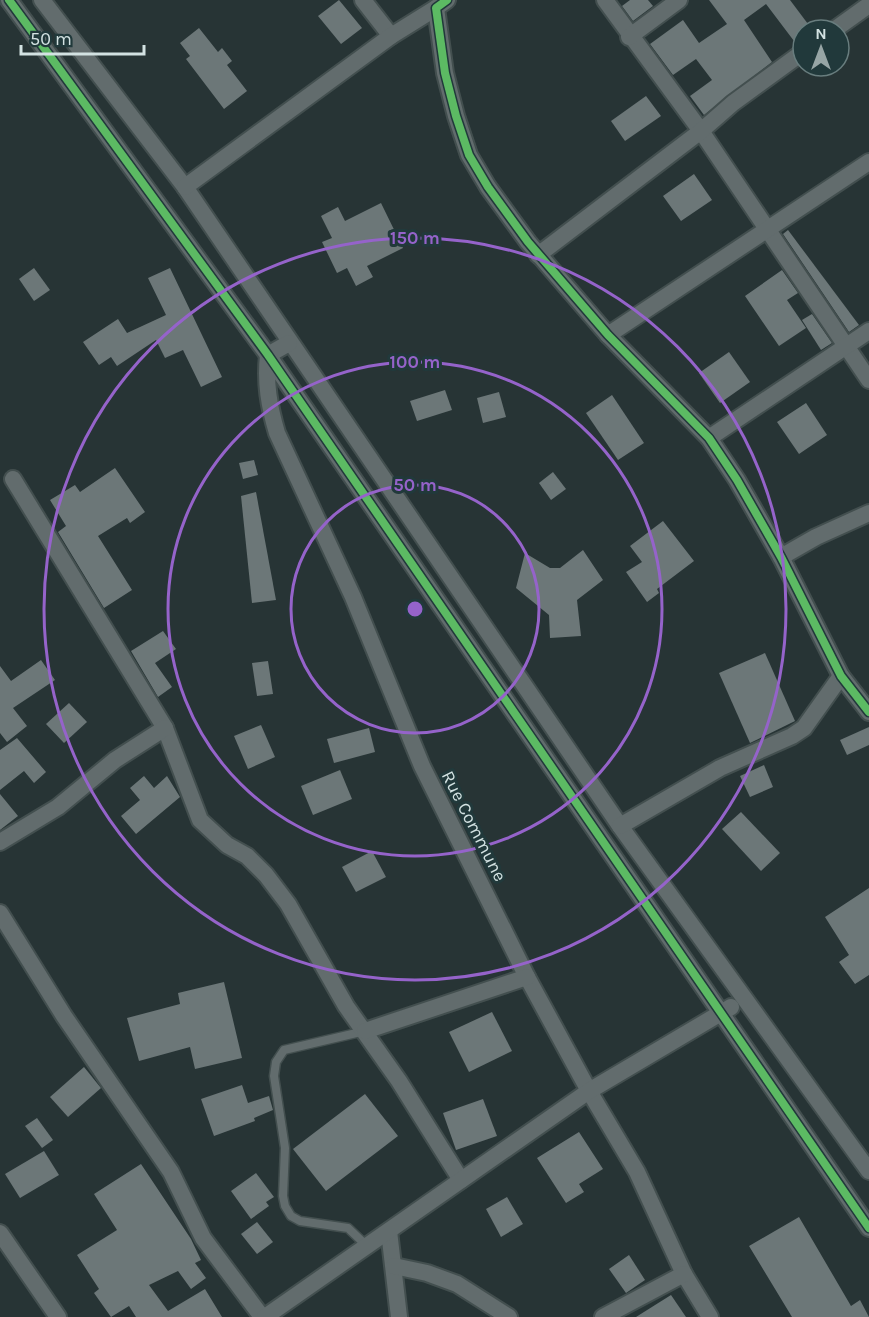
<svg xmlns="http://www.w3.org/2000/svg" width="869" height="1317" font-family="Karla,sans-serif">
<rect width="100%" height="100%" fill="#273435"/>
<g fill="#6c7778">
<polygon points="339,0 362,28 341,44 318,16"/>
<polygon points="630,0 648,0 653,6 633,21 622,6"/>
<polygon points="709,0 790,0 811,28 803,30 803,34 794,41 766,4 744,20 772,62 704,115 690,96 712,80 696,59 673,75 650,44 683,20 699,43 727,24"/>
<polygon points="199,28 218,52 222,48 232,61 227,65 247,91 224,109 186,59 190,56 180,43"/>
<polygon points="646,96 661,116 625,141 611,121"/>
<polygon points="694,174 712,200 681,221 663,196"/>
<polygon points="381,203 403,248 367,266 373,277 356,286 347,268 337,273 322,242 332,238 321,216 338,207 345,221"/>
<polygon points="788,230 859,325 849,332 783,234"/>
<polygon points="34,268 50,290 34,301 19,279"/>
<polygon points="170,268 222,377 201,387 183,350 165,358 156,340 117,366 111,357 99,365 83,342 118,319 127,333 166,315 148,278"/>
<polygon points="782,270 798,293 787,300 806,328 779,346 745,296"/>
<polygon points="812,314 832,343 821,350 802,320"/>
<polygon points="729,352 750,382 720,403 699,373"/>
<polygon points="445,390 452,410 417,421 410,401"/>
<polygon points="499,392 506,417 483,423 477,398"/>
<polygon points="612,395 644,443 618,460 586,413"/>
<polygon points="806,403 827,435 799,454 777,422"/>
<polygon points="254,460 258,475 243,479 239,463"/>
<polygon points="115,468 145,512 130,523 127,518 98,536 132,590 104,608 58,532 66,526 50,500 75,485 80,492"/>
<polygon points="553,472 566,489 551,500 539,483"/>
<polygon points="256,492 276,600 252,603 241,496"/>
<polygon points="663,521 694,561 657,589 659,593 647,602 626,572 642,562 630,546"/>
<polygon points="583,550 603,580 577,600 581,636 550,638 549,615 516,588 525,553 550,568 560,568"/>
<polygon points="163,631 176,649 155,663 172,687 158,697 131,651"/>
<polygon points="765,653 795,721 750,743 719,673"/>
<polygon points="41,660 55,680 13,708 27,726 7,742 0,733 0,666 11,681"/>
<polygon points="268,661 273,694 257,696 252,663"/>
<polygon points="69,703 87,722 64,743 46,724"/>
<polygon points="261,725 275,757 248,769 234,736"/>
<polygon points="869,727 869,745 847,755 840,740"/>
<polygon points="369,728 375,752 334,763 327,739"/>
<polygon points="17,738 46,772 34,783 24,771 0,790 0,750"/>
<polygon points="764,765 773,787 750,797 740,776"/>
<polygon points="340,770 352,799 313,815 301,786"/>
<polygon points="144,776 154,788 167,776 180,797 136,834 121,816 140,800 130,788"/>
<polygon points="0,794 18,816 0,830"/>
<polygon points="741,812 780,853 761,871 722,829"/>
<polygon points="372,851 386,877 356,892 342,867"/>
<polygon points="869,888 869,975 855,984 839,962 849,955 825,917"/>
<polygon points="224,982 242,1058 195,1069 190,1047 139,1061 127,1018 180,1004 178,993"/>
<polygon points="492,1012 512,1051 469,1072 449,1032"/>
<polygon points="84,1067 101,1088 68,1117 50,1097"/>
<polygon points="242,1085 248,1103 269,1096 273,1110 254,1118 255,1121 214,1136 201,1099"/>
<polygon points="365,1094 398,1136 326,1191 293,1149"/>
<polygon points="483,1099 497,1136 456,1150 443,1113"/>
<polygon points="37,1118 53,1140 42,1148 25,1126"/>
<polygon points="579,1132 603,1169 579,1184 584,1192 566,1203 537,1158"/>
<polygon points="44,1151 59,1175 20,1198 5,1174"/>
<polygon points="141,1164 191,1239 201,1260 195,1263 206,1278 191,1289 178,1271 149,1285 168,1311 205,1289 222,1317 136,1317 129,1306 111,1317 94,1293 99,1289 77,1255 117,1230 94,1194"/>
<polygon points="256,1173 274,1197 266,1202 269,1206 251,1219 231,1191"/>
<polygon points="507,1197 523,1224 501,1237 486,1209"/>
<polygon points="799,1217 851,1306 860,1300 869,1317 792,1317 749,1246"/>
<polygon points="257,1222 273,1242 257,1254 241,1234"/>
<polygon points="629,1255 645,1280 626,1293 609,1269"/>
<polygon points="671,1295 686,1317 636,1317"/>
</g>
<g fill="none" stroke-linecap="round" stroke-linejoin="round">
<defs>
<polyline id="service" points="365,1031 284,1050 276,1062 274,1076 285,1148 283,1196 285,1206 291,1216 300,1221 348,1228 368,1247"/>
<g id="minor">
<polyline points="9,0 268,355 869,1228"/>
<polyline points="42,0 185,187 620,826 869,1171"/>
<polyline points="363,0 391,36"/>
<polyline points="447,0 436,8 445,73 456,116 469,155 488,187 528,242 608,335 709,438 737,480 781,557 841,676 869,712"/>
<polyline points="605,0 701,131 869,380"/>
<polyline points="834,30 866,7"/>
<polyline points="629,37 679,0"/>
<polyline points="185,187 391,36 436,8"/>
<polyline points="538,255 701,131 733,103 803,52"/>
<polyline points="608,335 869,162"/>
<path d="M289 343 268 355C265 383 269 406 277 433L353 597 422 766 527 977 589 1091 637 1172 684 1274 710 1317"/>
<polyline points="709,438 869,331"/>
<polyline points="13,479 165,728 200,820 227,845 247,856 266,875 288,904 346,1006 399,1081 461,1180"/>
<polyline points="781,557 816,537 869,513"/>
<polyline points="620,826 720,768 792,736 804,728 841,676"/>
<polyline points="0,842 58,807 115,760 165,728"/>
<polyline points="0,913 64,1016 171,1172 203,1238 262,1317"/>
<polyline points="365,1031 527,977"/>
<polyline points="389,1231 399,1317"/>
<polyline points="0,1233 58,1317"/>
<polyline points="394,1266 427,1273 457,1284 509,1317"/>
<polyline points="265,1317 589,1091 731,1007"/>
<polyline points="603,1317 684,1274"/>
</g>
</defs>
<use href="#service" stroke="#434f4f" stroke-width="11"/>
<use href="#minor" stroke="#434f4f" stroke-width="20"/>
<use href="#service" stroke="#626c6d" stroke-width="8"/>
<use href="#minor" stroke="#626c6d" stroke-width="16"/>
<defs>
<g id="cycleway">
<polyline points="9,0 268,355 869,1228"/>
<polyline points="447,0 436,8 445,73 456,116 469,155 488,187 528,242 608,335 709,438 737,480 781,557 841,676 869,712"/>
</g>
</defs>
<use href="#cycleway" stroke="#21393b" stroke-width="11"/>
<use href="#cycleway" stroke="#5cba63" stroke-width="8"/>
</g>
<g fill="none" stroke="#9563ca" stroke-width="3">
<circle cx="415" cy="609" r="124"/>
<circle cx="415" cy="609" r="247"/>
<circle cx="415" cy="609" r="371"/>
</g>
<g text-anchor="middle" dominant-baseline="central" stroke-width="6" stroke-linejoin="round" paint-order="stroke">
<g font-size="18" fill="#d3e2e2" stroke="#21393b">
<text transform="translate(474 826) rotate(63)">Rue Commune</text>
</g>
</g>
<circle cx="415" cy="609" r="9" fill="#9563ca" stroke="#21393b" stroke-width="3"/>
<g font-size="18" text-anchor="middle" font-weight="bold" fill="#9563ca" stroke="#21393b" stroke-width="6" stroke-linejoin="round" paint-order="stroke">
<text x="415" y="244">150 m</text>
<text x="415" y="368">100 m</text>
<text x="415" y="491">50 m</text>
</g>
<g transform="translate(821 48)"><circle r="28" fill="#21393b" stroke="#687d7e" stroke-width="1.5"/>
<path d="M0-4.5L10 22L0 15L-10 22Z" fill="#97a5a5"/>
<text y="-9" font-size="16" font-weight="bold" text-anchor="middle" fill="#d3e2e2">N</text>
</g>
<path d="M21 45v9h123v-9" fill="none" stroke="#d3e2e2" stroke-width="3"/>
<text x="30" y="45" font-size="18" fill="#d3e2e2" stroke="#21393b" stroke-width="4.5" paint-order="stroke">50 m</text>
</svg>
